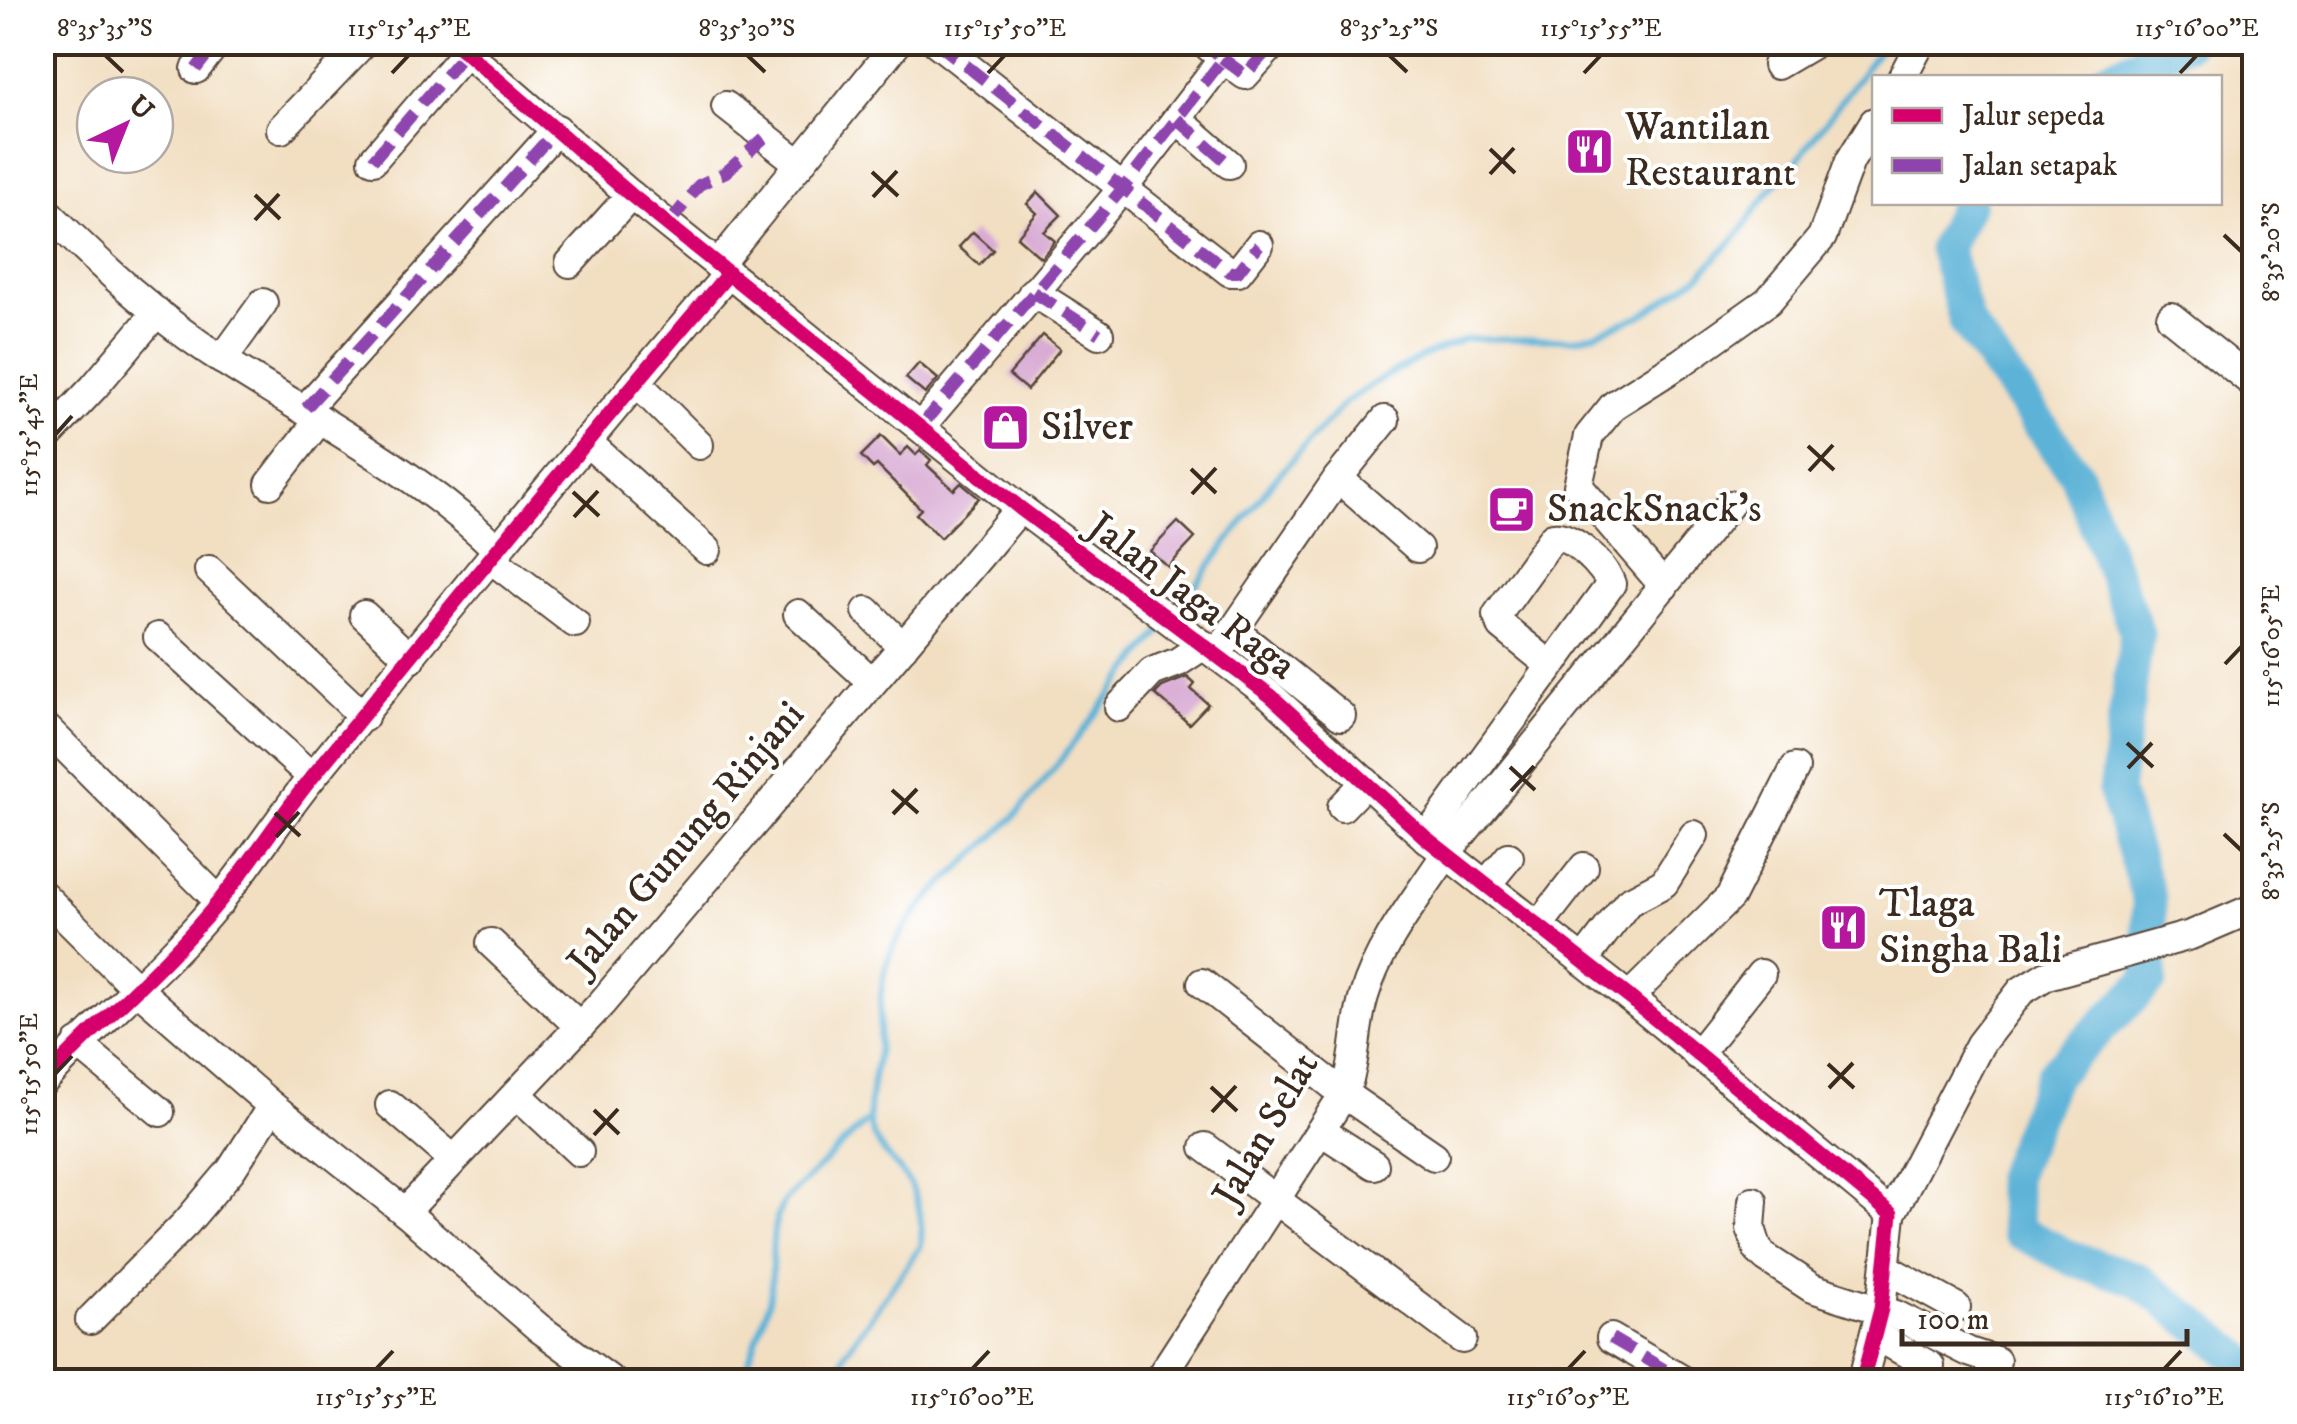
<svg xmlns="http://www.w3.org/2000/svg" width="2297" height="1424" font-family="'IM FELL DW Pica',serif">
<rect width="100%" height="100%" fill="#fff"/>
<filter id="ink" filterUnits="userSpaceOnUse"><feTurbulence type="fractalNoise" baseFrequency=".01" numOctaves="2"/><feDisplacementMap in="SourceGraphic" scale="20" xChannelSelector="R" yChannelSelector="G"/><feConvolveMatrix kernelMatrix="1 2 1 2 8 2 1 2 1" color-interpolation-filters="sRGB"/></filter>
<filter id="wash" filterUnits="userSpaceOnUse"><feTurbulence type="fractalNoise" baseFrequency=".0048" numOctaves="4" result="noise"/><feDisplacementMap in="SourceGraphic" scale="40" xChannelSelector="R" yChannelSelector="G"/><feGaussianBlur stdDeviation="2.25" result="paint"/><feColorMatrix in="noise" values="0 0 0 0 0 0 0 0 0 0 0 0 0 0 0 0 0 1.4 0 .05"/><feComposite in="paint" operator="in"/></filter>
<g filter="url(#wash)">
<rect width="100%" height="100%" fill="#f2dfc2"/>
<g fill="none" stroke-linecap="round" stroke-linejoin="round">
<g stroke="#5bb2d7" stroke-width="6">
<polyline points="1174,615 1272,482 1346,402 1377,381 1426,355 1465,339 1574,339 1594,334 1643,315 1700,275 1738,235 1770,190 1795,163 1885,42"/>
<path d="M741 1382C750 1355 762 1327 769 1300 777 1264 765 1237 784 1201L869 1119"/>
<path d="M835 1382 846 1352 921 1246C923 1223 919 1199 907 1180 893 1159 869 1144 869 1116 869 1091 877 1065 879 1040 880 1008 879 973 895 944 924 890 980 856 1020 810 1071 750 1116 685 1166 625"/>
</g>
<g stroke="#5bb2d7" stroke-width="35">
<polyline points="2106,78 2186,42"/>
<polyline points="1968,202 1945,248 1967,324 2076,474 2137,633 2115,792 2149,899 2150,980 2053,1074 2011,1178 2018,1231 2073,1259 2137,1279 2248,1365 2253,1382"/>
</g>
</g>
<g id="blocks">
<g fill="#d9acd4">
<polygon points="1038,192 1061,215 1044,232 1055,241 1041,258 1017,237 1037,213 1027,204"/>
<polygon points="973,232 993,250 979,265 959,247"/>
<polygon points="1043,335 1060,349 1027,390 1009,375"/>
<polygon points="919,363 938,379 925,394 906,378"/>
<polygon points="881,436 900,455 908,447 916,455 920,450 931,460 927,465 954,490 961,483 979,498 940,538 916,514 921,509 877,465 873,468 861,456"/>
<polygon points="1178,522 1195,538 1168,567 1150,551"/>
<polygon points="1187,677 1195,684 1191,689 1208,704 1189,724 1155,694 1162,687"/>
</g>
</g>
</g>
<g filter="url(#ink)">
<use href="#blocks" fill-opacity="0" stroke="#564537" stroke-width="2.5"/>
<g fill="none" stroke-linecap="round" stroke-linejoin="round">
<defs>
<g id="minor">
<polyline points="454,42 631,195 1020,508 1271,696 1426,838 1629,997 1891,1214 1881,1309 1862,1382"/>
<polyline points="936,42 1230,272 1238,272 1259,245"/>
<polyline points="1222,58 1245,75 1275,42"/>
<polyline points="1777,65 1816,42"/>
<polyline points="196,69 217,42"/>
<polyline points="1902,78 1921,42"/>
<polyline points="726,106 800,164"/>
<polyline points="1177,119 1229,164"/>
<polyline points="281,129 364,42"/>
<polyline points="373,160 466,52"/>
<path d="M42 207C98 263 156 318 223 360 316 420 419 472 499 551"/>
<polyline points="570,263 631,195"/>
<polyline points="718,265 898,42"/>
<polyline points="1033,292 1099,334"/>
<polyline points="2171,317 2254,384"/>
<polyline points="222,360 263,303"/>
<polyline points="636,382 699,445"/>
<polyline points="306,408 557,129"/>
<polyline points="921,426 1124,187 1220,63 1222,58 1204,42"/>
<polyline points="586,441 707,550"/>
<polyline points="42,442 94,387 157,312"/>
<polyline points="1338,478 1418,548"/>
<polyline points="270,484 320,419"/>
<polyline points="491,559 575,623"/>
<polyline points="209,570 364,717"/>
<polyline points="1664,586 1578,486 1589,436 1614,405 1682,362 1768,301 1822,237 1850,161 1874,122"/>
<polyline points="867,611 903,647"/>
<polyline points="798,614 871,681"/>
<polyline points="364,615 411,659"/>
<polyline points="1233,630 1341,716"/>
<polyline points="158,637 312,777"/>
<polyline points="1217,654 1338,478 1385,420"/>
<polyline points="1119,707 1152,672 1178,662 1204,645"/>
<polyline points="42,724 220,902"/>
<polyline points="1342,807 1366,782"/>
<path d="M1426 838 1611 584C1605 567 1572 534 1553 537L1497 615 1502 626 1550 665"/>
<polyline points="1486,885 1509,857"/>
<polyline points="42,894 136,988 272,1106 405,1212 539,1328 613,1382"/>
<polyline points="1538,926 1584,867"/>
<polyline points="491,943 580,1027"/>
<polyline points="1583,961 1628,902 1664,883 1694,835"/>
<polyline points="1202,983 1344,1094 1434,1156"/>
<polyline points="1629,997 1730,897 1795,768"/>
<polyline points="78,1044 160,1112"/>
<polyline points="1697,1055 1761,974"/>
<path d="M42 1083C99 1021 164 968 217 904 251 863 279 818 313 776 450 608 587 438 729 273"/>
<polyline points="517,1094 579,1152"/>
<polyline points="390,1105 453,1159"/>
<polyline points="1321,1131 1374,1165"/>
<polyline points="1205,1147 1462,1339"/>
<polyline points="1753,1201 1751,1228 1758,1250 1766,1258 1812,1288 1896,1315 1969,1352 1996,1361"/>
<polyline points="405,1212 601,1004 1020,508"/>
<polyline points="1891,1214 1980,1044 2021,991 2047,975 2191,935 2254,908"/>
<polyline points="1887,1269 1956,1307"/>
<polyline points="90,1320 186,1223 231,1170 272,1106"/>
<polyline points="1875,1335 1930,1366"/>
<polyline points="1611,1338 1686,1382"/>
<path d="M1157 1382 1344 1094C1357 1062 1354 1029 1364 996 1379 945 1417 898 1446 854L1729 505"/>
</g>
</defs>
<use href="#minor" stroke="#564537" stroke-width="32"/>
<use href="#minor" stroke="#fff" stroke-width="28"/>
<g stroke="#8e44ad" stroke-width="12" stroke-dasharray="25 12" stroke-linecap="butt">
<polyline points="936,42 1230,272 1238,272 1259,245"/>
<polyline points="1222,58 1245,75 1275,42"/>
<polyline points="196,69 217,42"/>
<polyline points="1177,119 1229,164"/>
<polyline points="373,160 466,52"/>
<polyline points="668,225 699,185 726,172 764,138"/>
<polyline points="1033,292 1099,334"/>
<polyline points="306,408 557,129"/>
<polyline points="921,426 1124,187 1220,63 1222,58 1204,42"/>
<polyline points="1611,1338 1686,1382"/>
</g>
<defs>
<g id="cycleway">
<polyline points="454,42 631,195 1020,508 1271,696 1426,838 1629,997 1891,1214 1881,1309 1862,1382"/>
<path d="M42 1083C99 1021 164 968 217 904 251 863 279 818 313 776 450 608 587 438 729 273"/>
</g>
</defs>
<use href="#cycleway" stroke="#fff" stroke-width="21"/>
<use href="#cycleway" stroke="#d6006c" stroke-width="15"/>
</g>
</g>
<path fill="none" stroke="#3b2a1e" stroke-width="4" d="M105 55 123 72M747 55 765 72M1389 55 1407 72M392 73 409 55M988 73 1005 55M1584 73 1601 55M2180 73 2197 55M1490 149 1515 173M872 172 898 196M1490 174 1514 148M255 195 280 219M873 197 897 171M255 220 279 194M2224 235 2242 252M55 435 72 416M1808 446 1834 470M1191 469 1216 493M1809 471 1833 445M573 492 599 516M1192 494 1216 468M574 517 598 491M2225 664 2242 646M2127 743 2153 767M1510 767 1535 790M2128 768 2152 743M892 790 918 813M1511 791 1534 766M275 813 300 836M893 814 917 789M2224 834 2242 851M276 837 299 812M1828 1064 1854 1088M55 1074 72 1056M1211 1087 1237 1111M1829 1088 1853 1063M594 1110 619 1134M1212 1112 1236 1086M594 1135 618 1109M376 1369 393 1351M972 1369 989 1351M1568 1369 1585 1351M2164 1369 2181 1351"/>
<defs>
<symbol id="restaurant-square" viewBox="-11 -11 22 22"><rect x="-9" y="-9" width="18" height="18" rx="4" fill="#b5179e" stroke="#fff"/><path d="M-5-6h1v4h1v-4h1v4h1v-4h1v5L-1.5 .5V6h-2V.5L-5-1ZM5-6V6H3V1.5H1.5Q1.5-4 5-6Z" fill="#fff"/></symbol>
<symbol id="shop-square" viewBox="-11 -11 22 22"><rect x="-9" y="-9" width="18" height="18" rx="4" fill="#b5179e" stroke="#fff"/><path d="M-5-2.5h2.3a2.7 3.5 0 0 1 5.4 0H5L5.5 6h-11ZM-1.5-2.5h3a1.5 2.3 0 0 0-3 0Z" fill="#fff"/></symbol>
<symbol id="cafe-square" viewBox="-11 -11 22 22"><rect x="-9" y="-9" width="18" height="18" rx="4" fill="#b5179e" stroke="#fff"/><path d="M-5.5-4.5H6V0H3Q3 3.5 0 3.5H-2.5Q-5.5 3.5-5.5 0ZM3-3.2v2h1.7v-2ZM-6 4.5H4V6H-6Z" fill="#fff"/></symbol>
</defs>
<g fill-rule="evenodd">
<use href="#restaurant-square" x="1562" y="124" width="55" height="55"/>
<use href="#shop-square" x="978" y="400" width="55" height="55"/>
<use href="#cafe-square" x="1484" y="482" width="55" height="55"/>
<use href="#restaurant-square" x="1816" y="900" width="55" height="55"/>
</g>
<g text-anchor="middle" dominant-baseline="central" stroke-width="8" stroke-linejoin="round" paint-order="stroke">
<g font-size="40" fill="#3b2a1e" stroke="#fff" text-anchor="start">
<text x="1625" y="128">Wantilan<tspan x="1625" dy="46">Restaurant</tspan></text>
<text x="1041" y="428">Silver</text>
<text x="1547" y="510">SnackSnack's</text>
<text x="1879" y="905">Tlaga<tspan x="1879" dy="46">Singha Bali</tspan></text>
</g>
<g font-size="40" fill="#3b2a1e" stroke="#fff">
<text transform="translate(1191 597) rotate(37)">Jalan Jaga Raga</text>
<text transform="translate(687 839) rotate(-50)">Jalan Gunung Rinjani</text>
<text transform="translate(1267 1130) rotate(-60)">Jalan Selat</text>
</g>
</g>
<rect width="2297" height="1424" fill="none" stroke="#fff" stroke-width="110"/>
<rect x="1872" y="75" width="350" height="130" fill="#ffffff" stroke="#b1aaa5" stroke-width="2.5"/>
<rect x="1892" y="108" width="50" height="15" fill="#d6006c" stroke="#b1aaa5" stroke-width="2.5"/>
<text x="1962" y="125" font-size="30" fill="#3b2a1e">Jalur sepeda</text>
<rect x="1892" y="158" width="50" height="15" fill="#8e44ad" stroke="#b1aaa5" stroke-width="2.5"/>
<text x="1962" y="175" font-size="30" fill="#3b2a1e">Jalan setapak</text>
<g transform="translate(125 125) rotate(43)"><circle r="48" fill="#ffffff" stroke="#b1aaa5" stroke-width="2.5"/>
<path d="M0-8L18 38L0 25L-18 38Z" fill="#b5179e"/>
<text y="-15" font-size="28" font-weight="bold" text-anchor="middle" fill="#3b2a1e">U</text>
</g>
<path d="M1902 1329v15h285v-15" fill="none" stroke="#3b2a1e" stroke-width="5"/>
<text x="1917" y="1329" font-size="30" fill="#3b2a1e" stroke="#ffffff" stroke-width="8" paint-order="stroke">100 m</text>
<rect x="55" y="55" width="2187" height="1314" fill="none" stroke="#3b2a1e" stroke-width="4"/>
<g font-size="25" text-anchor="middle" fill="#3b2a1e">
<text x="105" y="36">8°35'35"S</text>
<text x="409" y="36">115°15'45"E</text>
<text x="747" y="36">8°35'30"S</text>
<text x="1005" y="36">115°15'50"E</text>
<text x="1389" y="36">8°35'25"S</text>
<text x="1601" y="36">115°15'55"E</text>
<text x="2197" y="36">115°16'00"E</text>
<text transform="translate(2270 252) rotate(-90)" y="9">8°35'20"S</text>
<text transform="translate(28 435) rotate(-90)" y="9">115°15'45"E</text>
<text transform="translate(2270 646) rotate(-90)" y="9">115°16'05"E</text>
<text transform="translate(2270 851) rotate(-90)" y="9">8°35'25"S</text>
<text transform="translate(28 1074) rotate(-90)" y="9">115°15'50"E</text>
<text x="376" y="1405">115°15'55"E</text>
<text x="972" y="1405">115°16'00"E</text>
<text x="1568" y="1405">115°16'05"E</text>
<text x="2164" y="1405">115°16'10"E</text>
</g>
</svg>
